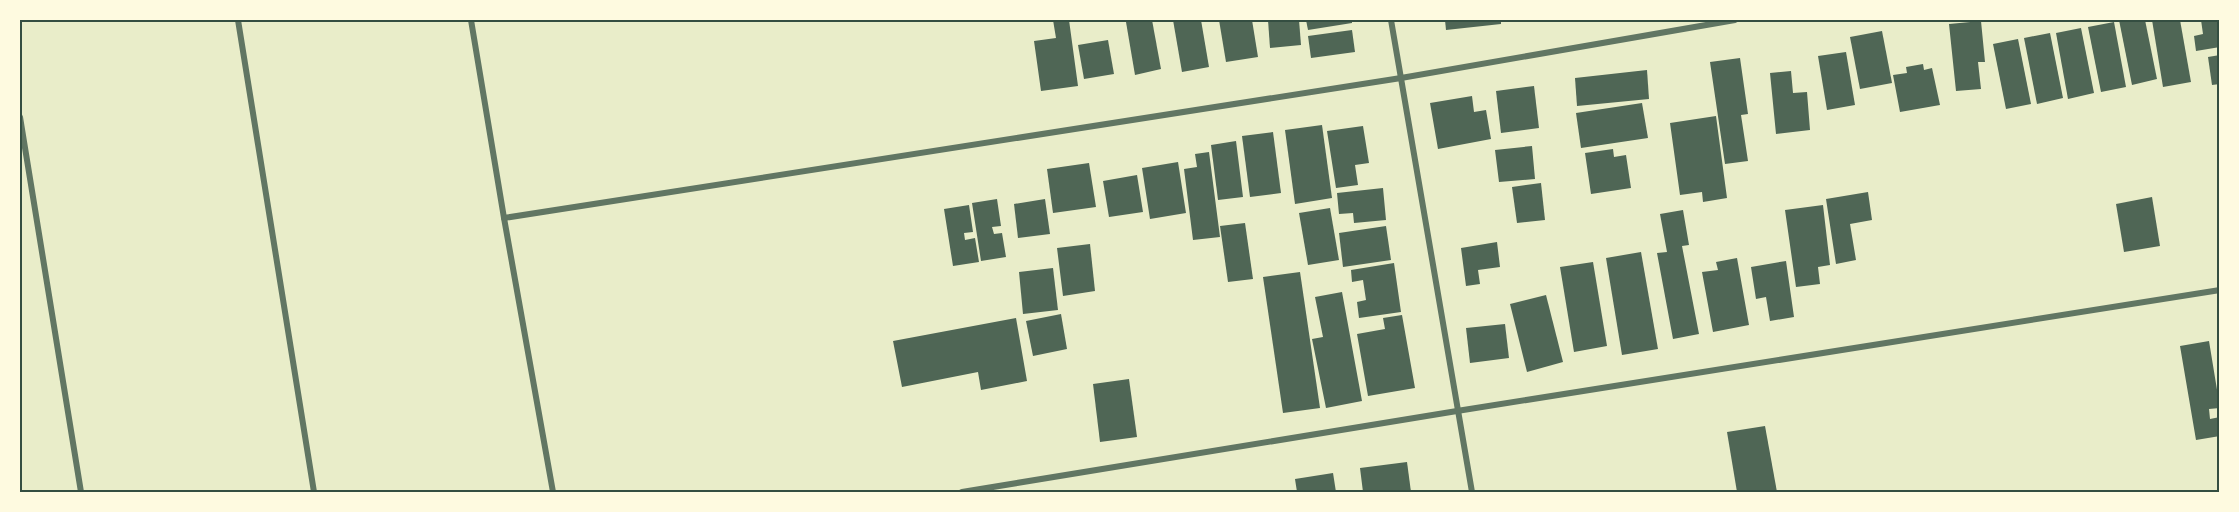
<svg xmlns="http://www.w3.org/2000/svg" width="2239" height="512" font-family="'DejaVu Sans',sans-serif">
<rect width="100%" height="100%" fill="#e9edc9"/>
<g fill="#4f6655">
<polygon points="1053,20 1069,20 1078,86 1041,91 1034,41 1056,38"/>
<polygon points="1139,20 1152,20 1161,69 1135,75 1126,22"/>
<polygon points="1173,20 1201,20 1209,67 1182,72"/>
<polygon points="1219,20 1252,20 1258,57 1226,62"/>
<polygon points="1268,20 1299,20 1301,45 1270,48"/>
<polygon points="1306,20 1352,20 1352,23 1308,30"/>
<polygon points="1445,20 1501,20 1501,24 1446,30"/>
<polygon points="2119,20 2145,20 2157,79 2132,85"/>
<polygon points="2152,20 2180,20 2191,82 2163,87"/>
<polygon points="2201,20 2220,20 2220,47 2196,51 2194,36 2203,34"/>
<polygon points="1981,21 1985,62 1978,62 1981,89 1956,91 1949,24"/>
<polygon points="2114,22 2126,87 2101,92 2088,27"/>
<polygon points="2081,28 2094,93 2068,99 2056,33"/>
<polygon points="1352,30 1355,52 1311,58 1308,36"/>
<polygon points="1882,31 1892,83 1860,89 1850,37"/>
<polygon points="2050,33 2063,98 2037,104 2024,38"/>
<polygon points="2018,39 2031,104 2006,109 1993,44"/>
<polygon points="1108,40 1114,74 1084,79 1078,45"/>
<polygon points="1846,52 1855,105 1827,110 1818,56"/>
<polygon points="2220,55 2220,84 2212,85 2208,57"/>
<polygon points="1740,58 1748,114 1741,115 1748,161 1725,164 1710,62"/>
<polygon points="1923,64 1924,70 1932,68 1940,105 1900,112 1893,75 1907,73 1906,67"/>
<polygon points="1647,70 1649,99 1577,106 1575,78"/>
<polygon points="1791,71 1793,93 1807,92 1810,130 1776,134 1770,73"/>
<polygon points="1534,86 1539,128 1501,133 1496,91"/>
<polygon points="1472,96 1474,112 1486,110 1491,139 1438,149 1430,103"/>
<polygon points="1642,103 1648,138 1581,148 1576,113"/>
<polygon points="1716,116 1727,198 1703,202 1702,192 1680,195 1670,123"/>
<polygon points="1322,125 1332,198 1295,204 1285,130"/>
<polygon points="1363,126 1369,163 1355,165 1358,185 1336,188 1327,131"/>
<polygon points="1273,132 1281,193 1250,197 1242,136"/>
<polygon points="1236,141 1243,197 1218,200 1211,145"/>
<polygon points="1532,146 1535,179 1499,182 1495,150"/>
<polygon points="1613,149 1614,157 1626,155 1631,188 1591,194 1585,153"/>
<polygon points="1209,152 1220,237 1193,240 1184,169 1197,167 1195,154"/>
<polygon points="1178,162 1186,213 1150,219 1142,168"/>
<polygon points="1089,163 1096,207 1053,213 1047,169"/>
<polygon points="1137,175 1143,212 1109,217 1103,181"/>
<polygon points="1541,183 1545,220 1517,223 1512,187"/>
<polygon points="1383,188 1386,220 1354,223 1353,213 1339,214 1337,193"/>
<polygon points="1868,192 1872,220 1850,224 1856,260 1836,264 1826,199"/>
<polygon points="2152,197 2160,246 2124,252 2116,204"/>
<polygon points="997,199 1001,226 992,227 994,234 1002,233 1006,257 981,261 972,203"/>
<polygon points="1045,199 1050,234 1018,238 1014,204"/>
<polygon points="969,205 973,232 964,233 965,240 975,238 979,262 953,266 944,209"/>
<polygon points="1823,205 1830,265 1818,267 1820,284 1796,287 1785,210"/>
<polygon points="1330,208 1339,260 1308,265 1299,213"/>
<polygon points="1683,210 1689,245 1682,246 1699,334 1673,339 1657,253 1667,252 1660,214"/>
<polygon points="1245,223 1253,279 1228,282 1220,226"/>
<polygon points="1386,226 1391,260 1343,267 1339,233"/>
<polygon points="1497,242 1500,267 1478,270 1480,284 1466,286 1461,248"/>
<polygon points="1090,244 1095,291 1063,296 1057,248"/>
<polygon points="1641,252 1658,349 1622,355 1606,258"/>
<polygon points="1737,258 1749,325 1713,332 1702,272 1718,270 1716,262"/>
<polygon points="1786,261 1794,317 1770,321 1766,297 1756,299 1751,267"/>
<polygon points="1593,262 1607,346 1574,352 1560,267"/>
<polygon points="1394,263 1401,312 1359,318 1357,302 1366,300 1363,280 1352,282 1351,270"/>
<polygon points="1053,268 1058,310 1023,314 1019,272"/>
<polygon points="1300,272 1320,408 1283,413 1263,277"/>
<polygon points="1342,292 1362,401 1326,408 1312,339 1323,337 1315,297"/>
<polygon points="1546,295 1563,362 1527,372 1510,304"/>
<polygon points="1061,314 1067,349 1033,356 1026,321"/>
<polygon points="1402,315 1415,388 1368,396 1357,334 1385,329 1383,318"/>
<polygon points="1016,318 1027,381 981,390 978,372 902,387 893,341"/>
<polygon points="1505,324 1509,358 1470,363 1466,328"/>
<polygon points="2209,341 2220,408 2209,409 2210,419 2220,417 2220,436 2196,440 2180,346"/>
<polygon points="1129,379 1137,437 1100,442 1093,384"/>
<polygon points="1765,426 1777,492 1737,492 1727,432"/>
<polygon points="1407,462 1411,492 1363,492 1360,468"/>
<polygon points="1333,473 1336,492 1297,492 1295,479"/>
</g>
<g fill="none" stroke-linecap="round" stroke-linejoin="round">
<g stroke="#617663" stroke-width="6">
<polyline points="238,20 314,492"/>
<polyline points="471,20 504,218 553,492"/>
<polyline points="1391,20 1472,492"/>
<polyline points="20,117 81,492"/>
<polyline points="504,218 1401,78 1735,20"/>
<polyline points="962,492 1457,411 2220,290"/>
</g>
</g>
<rect width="2239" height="512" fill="none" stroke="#fefae0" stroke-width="42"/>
<rect x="21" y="21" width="2197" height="470" fill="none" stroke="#344e41" stroke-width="2"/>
</svg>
